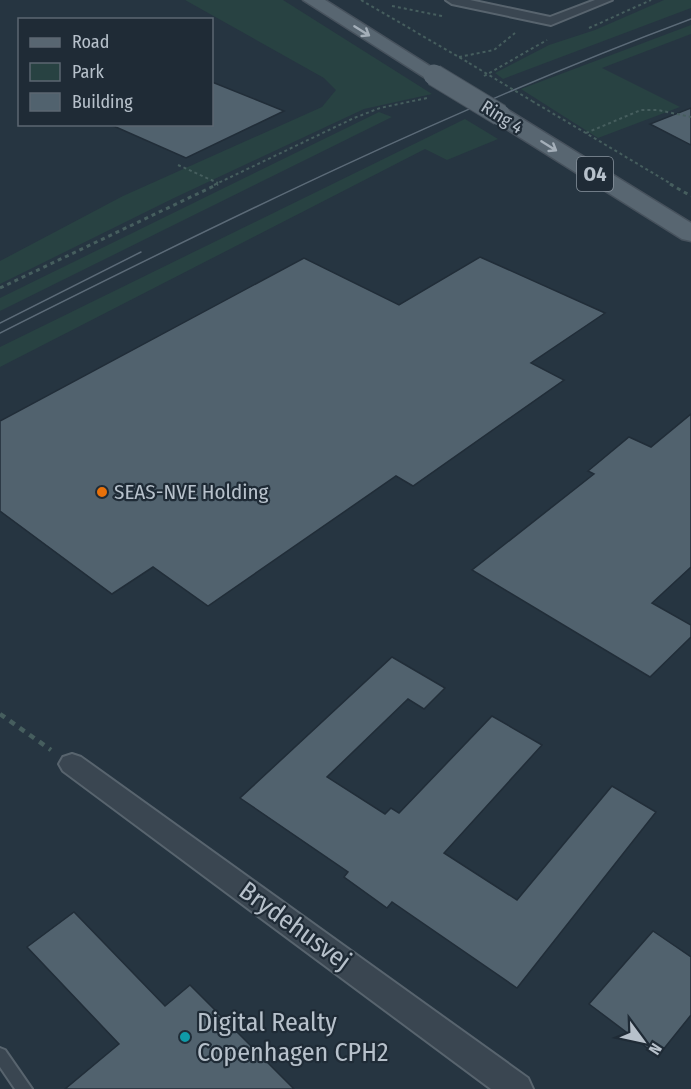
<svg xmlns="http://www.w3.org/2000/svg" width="691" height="1089" font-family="'Fira Sans Condensed',sans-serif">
<rect width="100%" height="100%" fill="#263541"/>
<g fill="#284242">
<polygon points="185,0 283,0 432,94 364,109 174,198 0,284 0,261 123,196 322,107 336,90 324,78"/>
<polygon points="664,0 691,0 691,8 503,79 495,73 549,45 595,30"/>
<polygon points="691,25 691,34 602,68 680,107 598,138 521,89"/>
<polygon points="379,112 392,117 0,311 0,298"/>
<polygon points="465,119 498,139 447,160 425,149 0,367 0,347"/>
</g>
<g fill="#51626e" stroke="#212d38" stroke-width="1.5">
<polygon points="212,82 284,111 186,158 109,124 212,124"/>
<polygon points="691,108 691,145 650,124"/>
<polygon points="480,257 605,313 531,363 564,380 413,486 396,476 208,606 153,567 112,594 0,511 0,421 304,258 399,305"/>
<polygon points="691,414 691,567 652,603 691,625 691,637 650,677 472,570 594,474 588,471 629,437 651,447"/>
<polygon points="392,657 445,688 424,709 408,699 327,777 385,814 391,808 399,813 492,716 542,745 444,853 517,900 612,786 656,812 517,988 392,902 387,908 344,877 348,872 240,798"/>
<polygon points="74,912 165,1006 190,985 294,1089 65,1089 119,1044 27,947"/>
<polygon points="653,931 691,957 691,1015 658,1056 589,1004"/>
</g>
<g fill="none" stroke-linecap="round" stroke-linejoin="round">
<defs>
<polygon id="service" points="0,1048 5,1050 32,1089 15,1089 0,1067"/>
<g id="minor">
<polygon points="446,0 470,0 550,17 595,0 612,0 551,25 452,4"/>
<polygon points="72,754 81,757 528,1078 533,1089 491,1089 63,771 59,764 63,757"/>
</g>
<g id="primary">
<polygon points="303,0 325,0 444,75 441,79 427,79"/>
<polygon points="500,109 508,110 691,223 691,241 682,239 492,120 489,115 492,110"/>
</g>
</defs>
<use href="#service" stroke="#58646e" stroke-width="4"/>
<use href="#minor" stroke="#58646e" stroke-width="4"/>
<use href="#primary" stroke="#47525d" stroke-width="3"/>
<g stroke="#465e5e" stroke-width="2" stroke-dasharray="3 3" stroke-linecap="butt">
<polyline points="361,0 469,63"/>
<polyline points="392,6 442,16"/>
<polyline points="589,28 651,0"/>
<polyline points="459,57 494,50 515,33"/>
<polyline points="484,76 547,40"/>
<polyline points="532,101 673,185"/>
<polyline points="586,133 641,110 658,110 691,117"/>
<polyline points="178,165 218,183"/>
<polyline points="214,185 354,118 380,108 427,98"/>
</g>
<g stroke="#465e5e" stroke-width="3" stroke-dasharray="4 4" stroke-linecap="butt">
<polyline points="670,184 691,196"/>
<polyline points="0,288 218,184"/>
</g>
<polyline stroke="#465e5e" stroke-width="4.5" stroke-dasharray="6 6" stroke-linecap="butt" points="0,714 51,750"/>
<use href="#service" fill="#3a4651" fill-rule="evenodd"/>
<use href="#minor" fill="#3a4651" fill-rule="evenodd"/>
<use href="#primary" fill="#586671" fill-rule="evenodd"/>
<g stroke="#5c6b78" stroke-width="1.5">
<polyline points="0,323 141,252"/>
<path d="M0 333C227 219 453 108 691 19"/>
</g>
<defs>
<polyline id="primary-bridge" points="434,75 500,115"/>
</defs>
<use href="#primary-bridge" stroke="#47525d" stroke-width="23" stroke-linecap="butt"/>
<polyline stroke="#465e5e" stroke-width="2" stroke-dasharray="3 3" stroke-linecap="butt" points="469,63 532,101"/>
<use href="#primary-bridge" stroke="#586671" stroke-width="21"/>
</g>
<defs><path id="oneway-shaft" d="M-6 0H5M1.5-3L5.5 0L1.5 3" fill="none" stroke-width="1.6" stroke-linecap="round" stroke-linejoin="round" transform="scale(1.5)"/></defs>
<g stroke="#a4afb9">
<use href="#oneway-shaft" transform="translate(362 31) rotate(32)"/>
<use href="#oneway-shaft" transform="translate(549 146) rotate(32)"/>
</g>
<circle fill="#e8710a" stroke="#1f2b36" stroke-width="2" cx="102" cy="492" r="6"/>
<circle fill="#0f9aa8" stroke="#1f2b36" stroke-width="2" cx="185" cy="1037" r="6"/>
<g text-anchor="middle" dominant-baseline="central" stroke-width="4.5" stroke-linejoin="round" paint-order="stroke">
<g font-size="18" fill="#b7c1cb" stroke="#1f2b36">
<text transform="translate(502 117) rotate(32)">Ring 4</text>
</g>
<rect fill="#1f2b36" stroke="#89949e" stroke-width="1.5" x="577" y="157" width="36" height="34" rx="4.5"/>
<g font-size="20" font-weight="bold" fill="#b7c1cb">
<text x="595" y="174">O4</text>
</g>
<g font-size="21" fill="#b7c1cb" stroke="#1f2b36" text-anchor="start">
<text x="114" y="492">SEAS-NVE Holding</text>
</g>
<g font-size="26" fill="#b7c1cb" stroke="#1f2b36">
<text transform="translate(295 926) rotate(36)">Brydehusvej</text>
</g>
<g font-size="26" fill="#b7c1cb" stroke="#1f2b36" text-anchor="start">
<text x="197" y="1022">Digital Realty<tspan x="197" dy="30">Copenhagen CPH2</tspan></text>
</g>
</g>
<rect x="18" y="18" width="195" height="108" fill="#1f2b36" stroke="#5c6772" stroke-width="1.5"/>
<rect x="30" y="38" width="30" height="9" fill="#586671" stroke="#5c6772" stroke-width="1.5"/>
<text x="72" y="48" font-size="18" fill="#b7c1cb">Road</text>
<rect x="30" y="63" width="30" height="18" fill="#284242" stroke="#5c6772" stroke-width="1.5"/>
<text x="72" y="78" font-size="18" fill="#b7c1cb">Park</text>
<rect x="30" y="93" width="30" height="18" fill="#51626e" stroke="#5c6772" stroke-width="1.5"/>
<text x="72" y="108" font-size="18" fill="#b7c1cb">Building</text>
<g transform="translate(643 1041) rotate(123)" stroke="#1f2b36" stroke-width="4.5" paint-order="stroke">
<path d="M0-4.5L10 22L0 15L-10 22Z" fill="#b7c1cb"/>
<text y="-9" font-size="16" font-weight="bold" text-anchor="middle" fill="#b7c1cb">N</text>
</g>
</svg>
